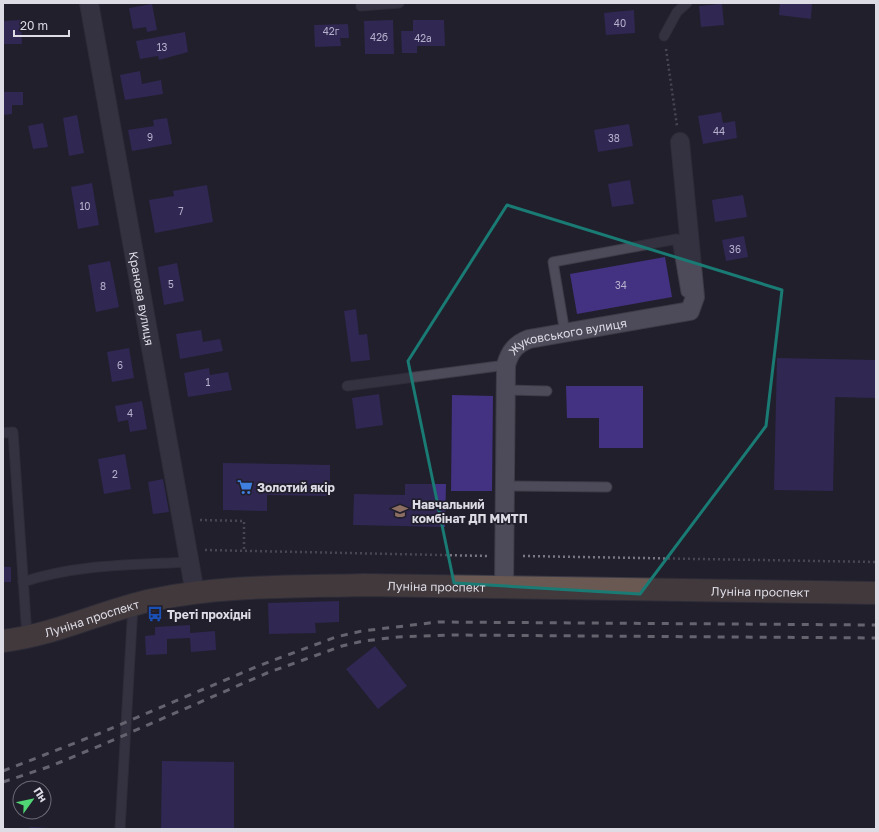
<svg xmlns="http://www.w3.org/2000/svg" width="879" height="832" font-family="'Golos Text',sans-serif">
<rect width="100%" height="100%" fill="#211f2c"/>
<g fill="#433181">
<polygon points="780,3 812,3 811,19 779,15"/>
<polygon points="152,4 157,30 147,32 146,27 133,29 129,8"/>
<polygon points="722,4 724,25 701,27 699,6"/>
<polygon points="634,10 635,33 606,35 604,13"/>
<polygon points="21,20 22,44 3,44 3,21"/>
<polygon points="393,20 394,54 365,54 364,21"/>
<polygon points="413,20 444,20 445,46 417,46 417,53 402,53 401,31 413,31"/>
<polygon points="348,24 349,38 340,38 341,46 315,47 314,25"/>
<polygon points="185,32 188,52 159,60 158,56 140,59 136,41"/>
<polygon points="140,71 142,84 161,80 163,94 125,100 120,75"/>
<polygon points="3,92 23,92 23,105 12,105 12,114 3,115"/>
<polygon points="721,112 723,123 735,121 737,138 703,144 698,116"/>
<polygon points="77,115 84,153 69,156 63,118"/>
<polygon points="167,118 172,144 132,151 128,130 154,126 153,120"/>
<polygon points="43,123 48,147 33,149 28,126"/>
<polygon points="629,124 633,146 598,152 594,130"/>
<polygon points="630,180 634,204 612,207 608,184"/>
<polygon points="92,183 99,225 78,229 71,187"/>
<polygon points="207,185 213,222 155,233 149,200 174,196 173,191"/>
<polygon points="743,195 747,217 715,222 712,200"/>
<polygon points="744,236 748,257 726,261 722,240"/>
<polygon points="665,257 672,297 577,314 570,274"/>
<polygon points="110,261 119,307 96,312 88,265"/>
<polygon points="177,263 184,301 164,305 158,267"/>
<polygon points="356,309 359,335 367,334 370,360 351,362 344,311"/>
<polygon points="201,330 203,342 220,339 223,351 180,359 176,334"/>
<polygon points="129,348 134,378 112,382 107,352"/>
<polygon points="777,358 876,360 876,398 835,397 833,491 774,490"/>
<polygon points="209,368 210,375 228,372 232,390 188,397 184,373"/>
<polygon points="566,386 643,386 643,448 599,448 599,418 567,418"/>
<polygon points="379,394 383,425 356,429 352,398"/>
<polygon points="452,395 493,396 492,491 451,491"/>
<polygon points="142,401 147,429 130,432 128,420 118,422 115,406"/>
<polygon points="125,454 131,489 104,494 98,459"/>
<polygon points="223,463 330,465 330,496 267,495 267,511 223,510"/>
<polygon points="163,479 169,512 153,514 148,482"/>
<polygon points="405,484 446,484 445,527 353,525 354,494 405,495"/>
<rect x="3" y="567" width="8" height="15"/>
<polygon points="339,601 339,622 315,623 316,633 269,634 268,603"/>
<polygon points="190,625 190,633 215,631 216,650 191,652 190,638 167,639 167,654 146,655 145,636 155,635 155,627"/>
<polygon points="375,646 407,686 378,709 346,669"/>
<polygon points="162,761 234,762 234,829 161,829"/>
<polygon points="30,827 50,828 50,829 30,829"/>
</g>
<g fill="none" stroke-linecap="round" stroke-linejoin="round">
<defs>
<g id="lane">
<polyline points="361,6 399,3"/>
<polyline points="664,36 677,12 687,3"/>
<polyline points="565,333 553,262 677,239 686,292"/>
<polyline points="347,386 506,365"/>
<polyline points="506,390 547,391"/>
<polyline points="3,433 13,432 27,636"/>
<polyline points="505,486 607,487"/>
<path d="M23 582C77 564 133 565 190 562"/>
<polyline points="120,829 133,605"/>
</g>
<g id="street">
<path id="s1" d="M89 3 195 593"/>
<path id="s2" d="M504 588 506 365C510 351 516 344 529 339L690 311 695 297 680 142"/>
</g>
<g id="secondary">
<path id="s3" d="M3 641C54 635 102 611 152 600 221 585 294 587 364 585L876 593"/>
</g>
</defs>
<use href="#lane" stroke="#3d3c46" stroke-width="11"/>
<use href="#street" stroke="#3d3c46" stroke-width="20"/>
<use href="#secondary" stroke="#3d3c46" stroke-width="24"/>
<g stroke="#797782" stroke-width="2.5" stroke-dasharray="2 3" stroke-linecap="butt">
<polyline points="666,49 677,126"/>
<polyline points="200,520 244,521 244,551"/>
<polyline points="205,550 488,556"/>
<polyline points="523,556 876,562"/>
</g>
<use href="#lane" stroke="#4d4b5a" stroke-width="9"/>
<use href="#street" stroke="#4d4b5a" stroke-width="18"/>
<use href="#secondary" stroke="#6a5953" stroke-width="22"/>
<g stroke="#b6b5bf" stroke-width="3" stroke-dasharray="7 7" stroke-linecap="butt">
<polyline points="3,771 98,734 258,666 336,637 362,631 438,622 876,625"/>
<polyline points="3,782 51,766 104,744 267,673 342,646 363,641 398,637 453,635 876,638"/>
</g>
</g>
<path d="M0 0H879V832H0ZM507 205 782 290 766 426 640 594 454 583 408 361Z" fill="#211f2c" fill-opacity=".55" fill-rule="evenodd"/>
<path fill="none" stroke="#197b74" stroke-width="3" stroke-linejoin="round" d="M507 205 782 290 766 426 640 594 454 583 408 361Z"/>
<defs>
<symbol id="supermarket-bare" viewBox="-9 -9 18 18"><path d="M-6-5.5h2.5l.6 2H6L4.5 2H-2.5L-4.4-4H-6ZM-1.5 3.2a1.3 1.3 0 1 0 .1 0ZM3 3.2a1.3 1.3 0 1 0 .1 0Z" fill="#3f7fe0" stroke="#211f2c" stroke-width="2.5" paint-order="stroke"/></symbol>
<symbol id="university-bare" viewBox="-9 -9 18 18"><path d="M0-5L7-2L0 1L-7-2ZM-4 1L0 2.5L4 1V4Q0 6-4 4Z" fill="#8d6e63" stroke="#211f2c" stroke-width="2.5" paint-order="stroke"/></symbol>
<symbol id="bus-bare" viewBox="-9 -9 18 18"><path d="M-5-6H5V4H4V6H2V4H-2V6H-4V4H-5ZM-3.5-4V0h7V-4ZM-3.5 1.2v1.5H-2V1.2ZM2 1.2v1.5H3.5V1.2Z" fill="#1a4fb4" stroke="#211f2c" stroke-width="2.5" paint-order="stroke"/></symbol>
</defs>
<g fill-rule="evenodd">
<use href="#supermarket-bare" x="234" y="476" width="22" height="22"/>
<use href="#university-bare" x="389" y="500" width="22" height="22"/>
<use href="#bus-bare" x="144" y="603" width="22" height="22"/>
</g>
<g text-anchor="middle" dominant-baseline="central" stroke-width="3.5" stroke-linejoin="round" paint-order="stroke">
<g font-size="10" fill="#b6b1cc">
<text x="620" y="23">40</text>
<text x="331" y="31">42г</text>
<text x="379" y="37">42б</text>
<text x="423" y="38">42а</text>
<text x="162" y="47">13</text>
<text x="719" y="131">44</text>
<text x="150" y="137">9</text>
<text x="614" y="138">38</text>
<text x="85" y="206">10</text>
<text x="181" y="211">7</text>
<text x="735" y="249">36</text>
<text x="171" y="284">5</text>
<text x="621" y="285">34</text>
<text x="103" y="286">8</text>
<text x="120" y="365">6</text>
<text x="208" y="382">1</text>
<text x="130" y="413">4</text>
<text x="115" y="474">2</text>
</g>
<g font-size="12" fill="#dddce5" stroke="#211f2c">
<text stroke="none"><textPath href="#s1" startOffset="300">Кранова вулиця</textPath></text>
<text stroke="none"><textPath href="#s2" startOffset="297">Жуковського вулиця</textPath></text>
<text stroke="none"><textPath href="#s3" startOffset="440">Луніна проспект</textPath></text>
<text stroke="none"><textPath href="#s3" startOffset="764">Луніна проспект</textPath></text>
<text stroke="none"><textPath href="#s3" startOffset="92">Луніна проспект</textPath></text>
</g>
<g font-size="12" font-weight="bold" fill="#dddce5" stroke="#211f2c" text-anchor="start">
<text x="257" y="487">Золотий якір</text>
<text x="412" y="504">Навчальний<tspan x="412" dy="14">комбінат ДП ММТП</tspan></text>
<text x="167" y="614">Треті прохідні</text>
</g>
</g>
<rect width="879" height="832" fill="none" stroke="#dddce5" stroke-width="8"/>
<g transform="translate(32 800) rotate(57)"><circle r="19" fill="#211f2c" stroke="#6c6b76"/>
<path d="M0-3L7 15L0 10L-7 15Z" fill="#50d674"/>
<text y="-6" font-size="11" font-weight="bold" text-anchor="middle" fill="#dddce5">Пн</text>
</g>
<path d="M14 30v6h55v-6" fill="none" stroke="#dddce5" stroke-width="2"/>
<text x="20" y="30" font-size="12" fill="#dddce5" stroke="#211f2c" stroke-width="3" paint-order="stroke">20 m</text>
</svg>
